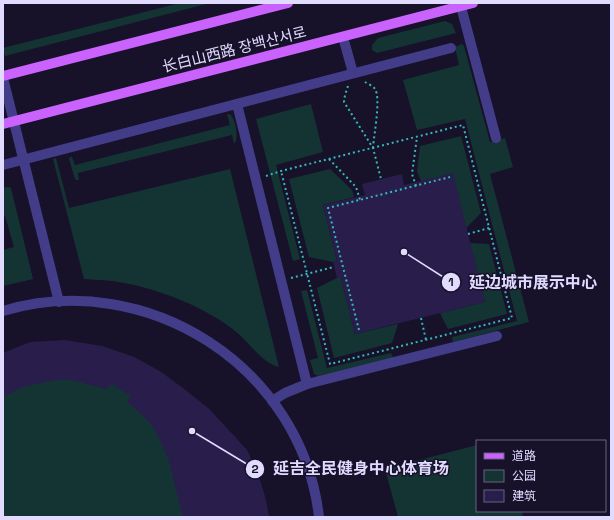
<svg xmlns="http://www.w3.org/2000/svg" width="614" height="520" font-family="'Space Grotesk','Noto Sans SC','Noto Sans KR',sans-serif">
<rect width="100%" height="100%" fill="#17112a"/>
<g fill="#143434">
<polygon points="180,3 210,3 5,56 3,48"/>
<polygon points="445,21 452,24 456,33 377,53 372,50 372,45 378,38"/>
<polygon points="462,44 464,46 490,142 505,138 513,167 490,174 529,322 453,342 452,337 517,321 465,119 417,130 403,80 459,65 455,47"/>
<polygon points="311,104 323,152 276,165 300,259 293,261 256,119"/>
<path d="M227 114C229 114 231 114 232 117 236 122 239 139 234 144L232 135 78 173 79 180H77L75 179 69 159 70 157H72L75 165 230 125Z"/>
<polygon points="461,136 481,213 466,228 421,181 417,171 420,146"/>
<path d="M56 158 69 208 230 169 279 367C263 364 248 341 235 331 207 308 159 289 124 283 111 280 97 280 84 279L53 159Z"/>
<polygon points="330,169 352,190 354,197 323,205 337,261 333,262 309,257 289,179"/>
<polygon points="8,187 11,188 33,279 3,286 3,250 14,247 5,216 3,216 3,188"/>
<polygon points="470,243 489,244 507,314 448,329 440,313 485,302"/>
<polygon points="337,278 341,278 355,334 398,324 392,343 334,358 317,288"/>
<polygon points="307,290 327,368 391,353 393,358 318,376 314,374 310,360 318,358 301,291"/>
<polygon points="102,346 134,357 161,372 184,389 209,409 247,450 258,474 265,497 269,517 3,517 3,353"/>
<polygon points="477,445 477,511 522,511 523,517 398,517 385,469"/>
</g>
<g fill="#291d4b">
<polygon points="453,173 485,302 355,334 341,278 337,278 333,262 337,261 323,205 365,195 362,184 402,174 404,185"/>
<polygon points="65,340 102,346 134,357 161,372 184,389 209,409 247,450 258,474 265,497 269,517 183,517 168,458 157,434 150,423 139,412 127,402 131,396 112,384 106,389 72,380 55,380 23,387 3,397 3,353 30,342"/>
</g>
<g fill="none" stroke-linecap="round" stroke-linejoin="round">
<g stroke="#32bbb9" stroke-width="2" stroke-dasharray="2 3" stroke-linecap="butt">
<path d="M365 82C368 84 373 86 375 89 381 98 374 135 373 147"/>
<polyline points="348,86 345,95 344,102 373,148 381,179"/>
<polyline points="329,159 356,187 360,200"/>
<polyline points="266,176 281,171 463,125 512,318 330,364 281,171"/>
<polyline points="416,186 412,174 417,137"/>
<polyline points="468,234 489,228"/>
<polyline points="291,278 334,267"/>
<polyline points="421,318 426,340"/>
<polyline points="359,330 328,208 450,177"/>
</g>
<g stroke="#433d89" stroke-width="10">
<polyline points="460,3 496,138"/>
<polyline points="343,37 353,73"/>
<polyline points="3,78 59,302"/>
<polyline points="237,104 307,384"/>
<polyline points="3,165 451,48"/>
<path d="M3 311C147 268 302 367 319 517"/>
<polyline points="272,401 285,393 307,384 497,336"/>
</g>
<g stroke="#ca63fd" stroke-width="10">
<polyline points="3,76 288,3"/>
<polyline points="3,124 473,3"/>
</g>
</g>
<g text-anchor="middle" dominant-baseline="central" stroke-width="3" stroke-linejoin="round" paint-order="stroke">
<g font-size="15" fill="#e0dbff" stroke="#17112a">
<text transform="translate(234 49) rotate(-14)">长白山西路 장백산서로</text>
</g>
</g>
<path fill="none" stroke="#e0dbff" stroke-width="1.5" d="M404 252L451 282M192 431L255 469"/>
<g fill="#e0dbff" stroke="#17112a" stroke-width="1.5">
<circle cx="404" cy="252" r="4"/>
<circle cx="192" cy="431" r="4"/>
<circle cx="451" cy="282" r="10"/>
<circle cx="255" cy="469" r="10"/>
</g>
<g font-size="12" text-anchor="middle" font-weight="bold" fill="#111">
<text x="451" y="286">1</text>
<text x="255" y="473">2</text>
</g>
<g font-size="16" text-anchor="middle" font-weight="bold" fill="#e0dbff" stroke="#17112a" stroke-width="3" stroke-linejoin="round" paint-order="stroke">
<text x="533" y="288">延边城市展示中心</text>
<text x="361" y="474">延吉全民健身中心体育场</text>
</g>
<rect width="614" height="520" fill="none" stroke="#e0dbff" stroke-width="8"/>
<rect x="476" y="440" width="130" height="72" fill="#17112a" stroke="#67627f"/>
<rect x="484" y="453" width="20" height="6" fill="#ca63fd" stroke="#67627f"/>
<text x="512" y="460" font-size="12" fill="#e0dbff">道路</text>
<rect x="484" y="470" width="20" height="12" fill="#143434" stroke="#67627f"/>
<text x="512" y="480" font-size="12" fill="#e0dbff">公园</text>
<rect x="484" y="490" width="20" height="12" fill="#291d4b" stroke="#67627f"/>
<text x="512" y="500" font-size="12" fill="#e0dbff">建筑</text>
</svg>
